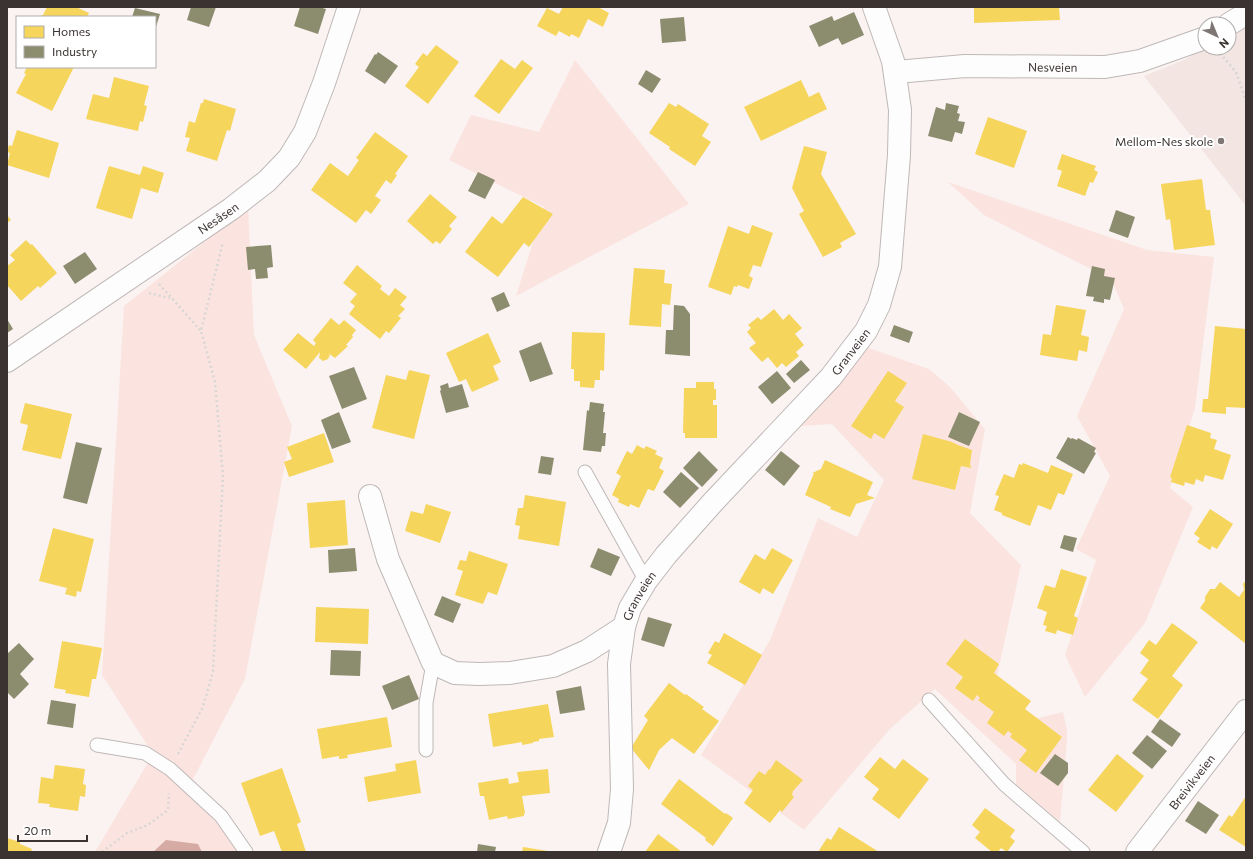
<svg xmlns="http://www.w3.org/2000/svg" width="1253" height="859" font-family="Commissioner,sans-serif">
<rect width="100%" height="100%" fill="#faf3f2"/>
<polygon fill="#f3e5e2" points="1246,26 1246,206 1144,76 1184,60 1205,48 1229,48 1229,35"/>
<g fill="#fbe4df">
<polygon points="575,60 689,204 516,296 544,207 449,160 471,115 539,132"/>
<polygon points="948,182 1147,250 1214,257 1195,408 1170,488 1193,507 1145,623 1085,697 1065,655 1096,560 1076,549 1110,476 1077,416 1124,309 1111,279 984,215"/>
<polygon points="248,207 254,335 292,426 245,679 189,787 239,852 95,852 153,754 102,675 124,306"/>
<polygon points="866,347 929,369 950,387 985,429 970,513 1021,565 997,676 1034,719 1063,712 1067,730 1067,741 1060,822 1016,785 1016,764 935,689 890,729 804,830 701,755 770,640 818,518 857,537 884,480 832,424 800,426"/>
</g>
<polygon fill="#d6aba3" points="166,840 198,844 202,852 153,852"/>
<g fill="#f6d55c">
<polygon points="47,7 76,7 89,13 87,17 40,17 42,15 43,15"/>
<polygon points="563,7 598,7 609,13 603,27 588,19 579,38 571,34 570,37 559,31 556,36 537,26 547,8 559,14"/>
<polygon points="974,7 1059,7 1060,20 974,23"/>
<polygon points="436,45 459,62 428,104 405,86 419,67 415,64 423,53 427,56"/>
<polygon points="501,59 515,69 522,60 533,68 499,114 474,96"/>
<polygon points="27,67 74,67 52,111 16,93 26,74 24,73"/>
<polygon points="114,77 149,86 144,105 147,106 143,122 140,121 138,131 86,119 93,94 109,98"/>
<polygon points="801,80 809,97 819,92 827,109 761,141 744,107"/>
<polygon points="204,99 236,109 230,131 227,130 217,161 186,151 190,138 185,137 189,121 195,123 201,103 203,103"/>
<polygon points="669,103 676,107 678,104 709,124 702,136 711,142 695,166 669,149 670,147 649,133"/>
<polygon points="988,117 1027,131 1014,168 975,154"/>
<polygon points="17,130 59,143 49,178 7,165 10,153 7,152 9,145 12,146"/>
<polygon points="375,132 408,156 395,174 397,175 391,184 386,180 375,196 381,200 371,214 366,210 356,223 311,190 330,163 348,176 359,160 356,158"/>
<polygon points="804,146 827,152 821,174 856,234 840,243 842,247 823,257 799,214 804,211 792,188"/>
<polygon points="1062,154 1096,166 1094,170 1098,172 1093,183 1090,182 1085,196 1057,186 1062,171 1057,169"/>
<polygon points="109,166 140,175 143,166 164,173 158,193 141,188 132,219 96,208"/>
<polygon points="1202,179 1206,210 1210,210 1215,245 1174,250 1170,219 1166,220 1161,184"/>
<polygon points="430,194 457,217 449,226 452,229 440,244 436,241 433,244 407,221"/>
<polygon points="523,197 553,214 529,247 524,243 498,277 465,252 492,216 502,224"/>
<polygon points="7,215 11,220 7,223"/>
<polygon points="752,225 773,233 761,267 753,265 749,276 753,278 749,289 738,285 737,287 734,286 731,295 708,287 728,226 749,234"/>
<polygon points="26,240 31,245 32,244 57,273 40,288 38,286 21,301 7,285 7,266 15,260 10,255"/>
<polygon points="357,265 382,286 380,289 389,296 395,288 407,297 400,305 405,309 398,316 401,318 389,333 386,331 380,339 349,314 355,306 350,302 357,294 343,283"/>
<polygon points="634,268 665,270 664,283 672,284 670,305 662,304 661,327 629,325"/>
<polygon points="1056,305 1086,310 1081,335 1089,337 1087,352 1079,350 1077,361 1040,355 1043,334 1051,335"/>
<polygon points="774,309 783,320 789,314 802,328 795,334 804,345 796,352 799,356 786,367 782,363 777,368 768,357 762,362 749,348 756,343 747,332 751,328 748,325 758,317 761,320"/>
<polygon points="331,318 339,325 344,320 356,330 352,335 353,337 346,345 348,346 335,358 328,353 330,355 328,359 323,361 319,358 320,352 306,369 283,350 298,333 314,346 316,343 313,340"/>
<polygon points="1215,326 1246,329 1246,408 1226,407 1226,414 1202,412 1203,399 1208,399"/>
<polygon points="572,332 605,333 604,371 600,370 600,380 595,380 594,388 580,387 580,381 574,381 574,369 571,369"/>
<polygon points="488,333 501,362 493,366 499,380 472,392 466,379 459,382 446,353"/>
<polygon points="409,370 430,375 414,439 372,428 386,375 406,380"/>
<polygon points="888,371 907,383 895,401 904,407 884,439 874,433 871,439 851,426"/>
<polygon points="696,382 714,382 714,389 716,389 716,400 713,400 713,405 717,405 717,438 685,438 685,433 683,433 684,388 696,388"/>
<polygon points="25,403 72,414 61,459 22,450 28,425 20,423"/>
<polygon points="1187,425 1211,433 1210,438 1217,440 1214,449 1231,455 1223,480 1205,475 1203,482 1196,479 1194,485 1185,482 1184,486 1171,482 1172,478 1170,477"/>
<polygon points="324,433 334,462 289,477 284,462 292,459 287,447"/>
<polygon points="923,434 952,442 958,445 972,450 970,464 971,468 961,466 955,490 912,479"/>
<polygon points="637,445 644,449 646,446 657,451 655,454 663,458 659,468 664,471 654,491 648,489 639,508 630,504 629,507 618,502 619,499 612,495 621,476 616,473 627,451 632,454"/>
<polygon points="825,460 873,482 867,495 875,498 856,504 850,517 830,509 831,507 805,495 814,473 812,473 821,469"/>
<polygon points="1023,463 1048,473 1051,465 1073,474 1064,495 1058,493 1051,510 1038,505 1030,526 1002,515 1002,513 994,510 999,496 995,495 1004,474 1014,478 1019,464 1022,465"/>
<polygon points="525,495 566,502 559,546 518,539 520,526 515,525 518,508 523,508"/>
<polygon points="345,500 348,545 310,548 307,503"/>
<polygon points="426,504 451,512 440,543 405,531 411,511 423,514"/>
<polygon points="1210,509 1233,524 1217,549 1212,546 1210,550 1197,542 1200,538 1194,534"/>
<polygon points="53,528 94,539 81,592 77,591 76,597 65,594 67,588 39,581"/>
<polygon points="772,548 793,560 773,594 763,588 760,594 739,582 755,554 765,560"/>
<polygon points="469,551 508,564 497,595 488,592 483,604 455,595 463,571 457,569 460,560 466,561"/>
<polygon points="1061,569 1087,577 1074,616 1078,618 1073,635 1057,630 1056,634 1045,631 1047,626 1043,625 1047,612 1037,608 1045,585 1055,588"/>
<polygon points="1246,580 1246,644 1200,608 1205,601 1205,597 1210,589 1215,589 1220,582 1239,597 1244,590 1243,584"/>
<polygon points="316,607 369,609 368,644 315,642"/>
<polygon points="1172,623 1198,642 1172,676 1183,685 1158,719 1132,700 1148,679 1140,673 1149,660 1140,653 1149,640 1156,645"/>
<polygon points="724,633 762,655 745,685 707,663 712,655 708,653 715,641 719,643"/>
<polygon points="965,639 999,664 994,673 1031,701 1025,709 1062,737 1036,773 1019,760 1027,750 1010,737 1012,734 1008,731 1004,736 987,723 994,712 978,700 980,698 977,695 973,701 955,688 963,677 946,664"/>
<polygon points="62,641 102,648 96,679 92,679 89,697 65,693 66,690 54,688"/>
<polygon points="669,683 685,695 686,694 704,707 702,709 719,721 694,754 672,738 659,750 649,770 631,748 648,720 644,716"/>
<polygon points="548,704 554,737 539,739 539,741 533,742 533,743 522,745 522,742 493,747 488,714"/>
<polygon points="387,717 392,747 347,755 348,758 339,759 339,756 322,759 317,729"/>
<polygon points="1117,754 1144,776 1116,812 1088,790"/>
<polygon points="880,757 895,769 903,759 929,779 899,819 872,799 879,789 864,777"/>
<polygon points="416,760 421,793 368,802 364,777 396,771 395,764"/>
<polygon points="776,760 803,780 793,791 792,795 794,797 782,812 780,810 770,823 744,803 753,790 748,786 759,771 765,775 769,769 770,770"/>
<polygon points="55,765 85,769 83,784 86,785 85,797 80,796 78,811 49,807 50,804 38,803 41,777 53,779"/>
<polygon points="282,768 301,822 297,824 306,852 282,852 274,831 260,836 241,783"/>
<polygon points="548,769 550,793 522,796 525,813 524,814 524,816 508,819 507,816 489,820 484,796 480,796 478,783 508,778 509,784 519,782 517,772"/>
<polygon points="679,779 725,814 726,813 733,818 713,846 705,840 706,838 661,804"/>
<polygon points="1246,796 1246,847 1219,830 1229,815 1232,817"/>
<polygon points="985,808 1015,830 1010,837 1015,841 1007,852 1001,848 998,852 992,852 975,838 980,832 972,825"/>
<polygon points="839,827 879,852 818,852 827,838 831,840"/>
<polygon points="658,834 682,852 645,852"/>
<polygon points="7,838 20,842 20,844 32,849 31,852 7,852"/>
<polygon points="523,847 548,851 548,852 522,852"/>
</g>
<g fill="#8c8c6e">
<polygon points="191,7 216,7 209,27 187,20"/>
<polygon points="300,7 319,7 326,9 318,34 294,26"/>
<polygon points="135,8 160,14 155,30 155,17 132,17"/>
<polygon points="854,12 864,35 842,45 838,38 819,47 809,26 832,16 834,21"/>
<polygon points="684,17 686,41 662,43 660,19"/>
<polygon points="378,52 398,66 385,84 365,71 375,54 376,55"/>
<polygon points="646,70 661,79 652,93 638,84"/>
<polygon points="946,103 959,106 957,113 960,114 958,121 965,122 962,134 955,132 952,142 928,136 936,107 945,110"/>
<polygon points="478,172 495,180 485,199 468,191"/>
<polygon points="1116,210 1135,217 1128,238 1109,231"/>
<polygon points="271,245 273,267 267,268 268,278 256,279 255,269 248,270 246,247"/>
<polygon points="85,252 97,269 75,284 63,266"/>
<polygon points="1092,266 1105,269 1104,276 1115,278 1110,300 1104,299 1104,303 1093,301 1094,297 1086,296"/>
<polygon points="504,292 510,306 497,312 491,298"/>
<polygon points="674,305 684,306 690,314 690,356 665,354 666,330 673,330"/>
<polygon points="7,319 13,329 7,333"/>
<polygon points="894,325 913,332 909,343 890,336"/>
<polygon points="541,342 553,374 530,382 519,351"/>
<polygon points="801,360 810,370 794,383 786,374"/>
<polygon points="354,367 367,399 342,409 329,376"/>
<polygon points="777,371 791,388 772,404 758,387"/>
<polygon points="448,383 449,388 462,384 469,407 446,413 440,391 441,390 440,386"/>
<polygon points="590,402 604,404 603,412 605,412 603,433 606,433 605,446 602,446 601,452 583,450 587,410 589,411"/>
<polygon points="339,412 351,442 332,449 321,420"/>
<polygon points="959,412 980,422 969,446 948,437"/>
<polygon points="1068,437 1071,439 1072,438 1077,440 1078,438 1096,448 1094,452 1096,453 1084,474 1056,458"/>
<polygon points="76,442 102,448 87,504 63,498"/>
<polygon points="699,451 718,470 702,487 683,468"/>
<polygon points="781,451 800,466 784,486 765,470"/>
<polygon points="541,456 554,458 551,475 538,473"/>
<polygon points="681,472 699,488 680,508 663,492"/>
<polygon points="1064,535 1077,538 1073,552 1060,548"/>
<polygon points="355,548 357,571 329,573 328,550"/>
<polygon points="598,548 620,557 611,576 590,567"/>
<polygon points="442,596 461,604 453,623 434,615"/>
<polygon points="648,617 672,624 664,647 641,640"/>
<polygon points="19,643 34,659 20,674 29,684 14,699 7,692 7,654"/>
<polygon points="331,650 361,651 360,676 330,675"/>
<polygon points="409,675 419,699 392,710 382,686"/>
<polygon points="581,686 585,710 560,714 556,691"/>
<polygon points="51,700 76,704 73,728 47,724"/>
<polygon points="1160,719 1181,734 1172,747 1151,732"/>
<polygon points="1147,735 1167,751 1152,769 1132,753"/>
<polygon points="1055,754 1068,763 1068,773 1058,786 1040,773"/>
<polygon points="1198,801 1219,815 1206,834 1185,821"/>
<polygon points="478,844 496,847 495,852 477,852"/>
</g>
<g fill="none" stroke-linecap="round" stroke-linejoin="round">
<defs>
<g id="lane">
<polyline points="585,472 646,581"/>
<polyline points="929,700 1004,784 1083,852"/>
<polyline points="97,745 145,753 170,769 221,816 246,852"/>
<polyline points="426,750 426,703 433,663"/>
</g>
<g id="street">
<polyline points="1229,24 1246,14"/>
<path id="s1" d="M896 72 965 66 1105 67 1140 61 1205 38"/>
<path id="s2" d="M7 361 231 209 267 181 289 158 305 132 324 83 349 7"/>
<polyline points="370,496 388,559 433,663 455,673 479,674 510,673 553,666 587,651 624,627"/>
<path id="s3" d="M609 852 619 823 622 789 619 664 624 627 630 608 646 581 666 555 714 501 831 377 866 331 879 305 890 267 899 155 900 110 893 61 874 7"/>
<path id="s4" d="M1137 852 1246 711"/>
</g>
</defs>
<use href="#lane" stroke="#beb8b7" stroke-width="15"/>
<use href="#street" stroke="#beb8b7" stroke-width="24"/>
<g stroke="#d8d6d5" stroke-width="2.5" stroke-dasharray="2 3" stroke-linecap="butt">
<polyline points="1220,53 1236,72 1246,101"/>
<polyline points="159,284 201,331"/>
<polyline points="149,293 170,298"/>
<polyline points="178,754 203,707 213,671 223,476 215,382 201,331 223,242"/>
<polyline points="102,852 127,833 148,825 168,810 169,793"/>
</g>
<use href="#lane" stroke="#fefdfd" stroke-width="13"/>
<use href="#street" stroke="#fefdfd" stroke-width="22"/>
</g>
<circle fill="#7d7675" stroke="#fff" stroke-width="1.5" cx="1221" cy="141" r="4"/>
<g text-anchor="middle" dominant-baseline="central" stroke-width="4" stroke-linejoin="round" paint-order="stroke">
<g font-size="12" fill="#3a3331" stroke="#fff">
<text stroke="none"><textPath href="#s1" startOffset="157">Nesveien</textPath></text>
<text stroke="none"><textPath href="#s2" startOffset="255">Nesåsen</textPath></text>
<text stroke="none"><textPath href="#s3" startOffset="586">Granveien</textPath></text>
<text stroke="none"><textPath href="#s3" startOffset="262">Granveien</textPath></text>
<text stroke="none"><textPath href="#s4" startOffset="89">Breivikveien</textPath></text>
</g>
<g font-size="12" fill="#3a3331" stroke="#fff" text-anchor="end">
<text x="1213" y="141">Mellom-Nes skole</text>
</g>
</g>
<rect width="1253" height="859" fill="none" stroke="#3a3331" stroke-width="16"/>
<rect x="16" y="16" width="140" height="52" fill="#ffffff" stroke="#b0adad"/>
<rect x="24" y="26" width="20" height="12" fill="#f6d55c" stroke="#b0adad"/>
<text x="52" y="36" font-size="12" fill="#3a3331">Homes</text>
<rect x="24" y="46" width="20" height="12" fill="#8c8c6e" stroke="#b0adad"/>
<text x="52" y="56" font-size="12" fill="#3a3331">Industry</text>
<g transform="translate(1217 36) rotate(136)"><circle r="19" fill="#ffffff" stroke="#b0adad"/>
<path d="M0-3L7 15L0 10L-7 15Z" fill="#7d7675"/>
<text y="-6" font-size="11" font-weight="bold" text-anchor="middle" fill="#3a3331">N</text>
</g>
<path d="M18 835v6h69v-6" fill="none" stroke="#3a3331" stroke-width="2"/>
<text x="24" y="835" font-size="12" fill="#3a3331" stroke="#ffffff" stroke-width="3" paint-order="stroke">20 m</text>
</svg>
